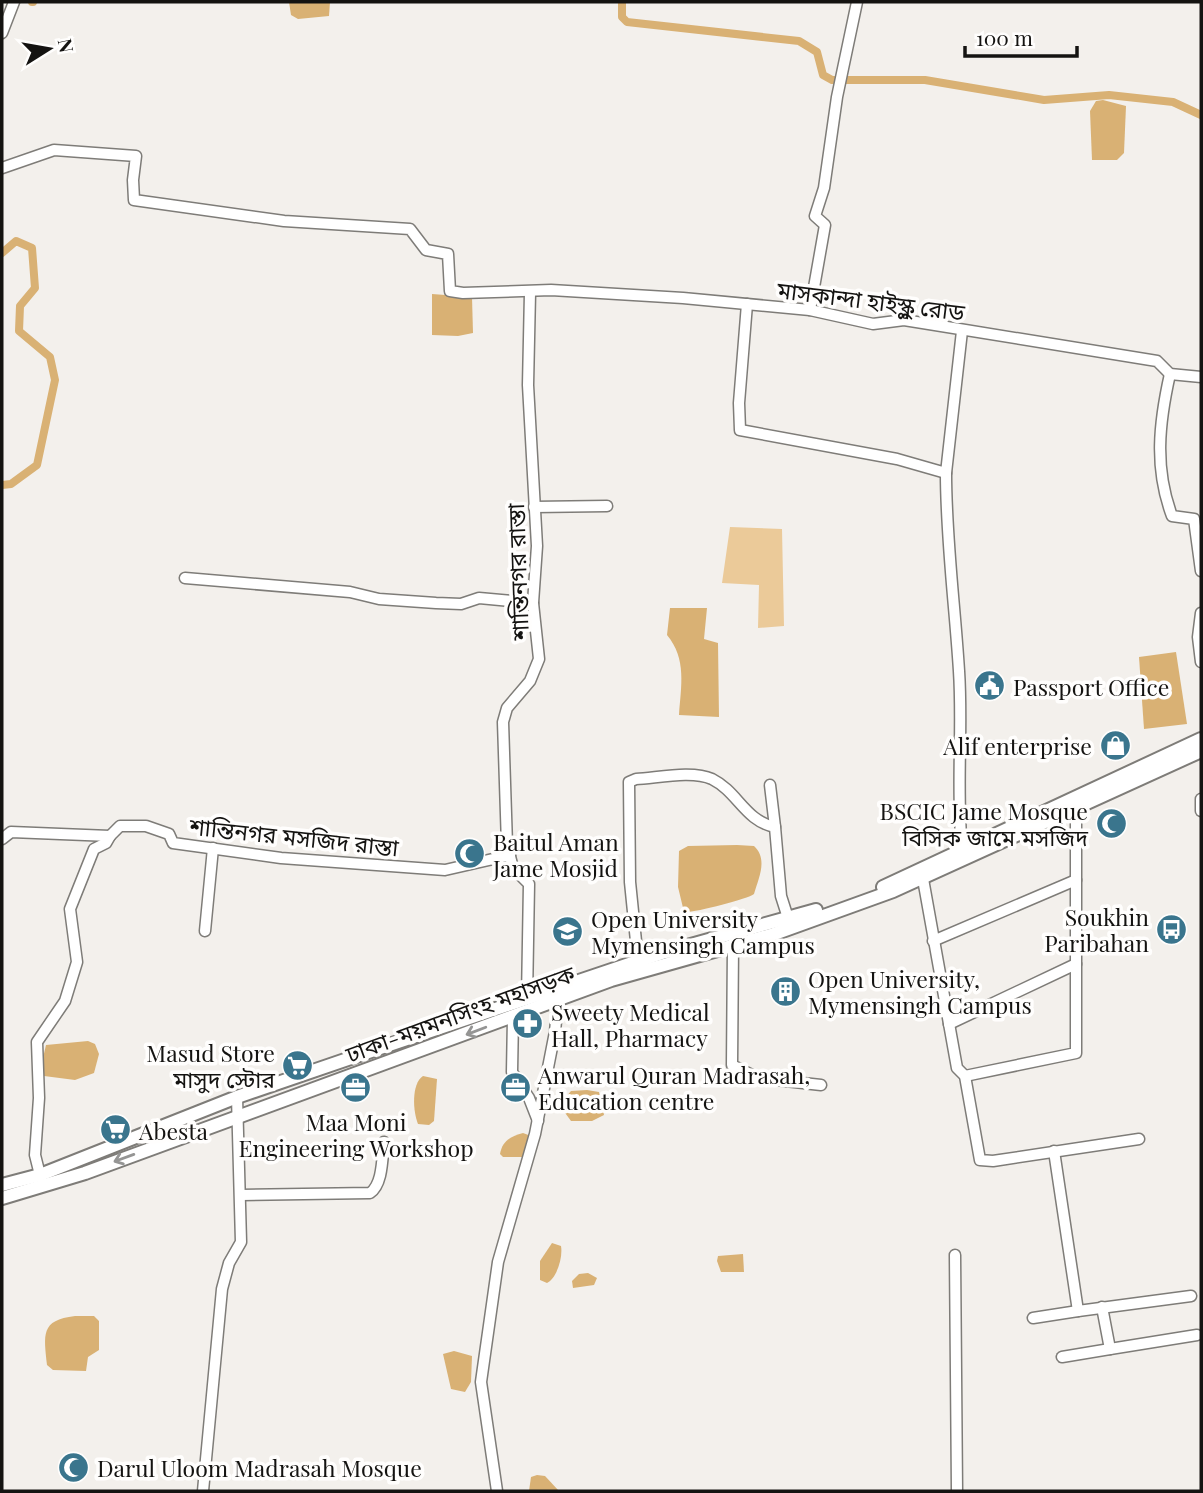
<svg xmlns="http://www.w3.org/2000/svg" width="1203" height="1493" font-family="'Playfair Display','Noto Sans Bengali',serif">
<rect width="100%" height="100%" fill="#f3f0ec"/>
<polygon fill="#ebca99" points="730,527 782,529 784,626 758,628 759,585 722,583"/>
<g fill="#d9b174">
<polygon points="289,2 330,2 329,16 298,19 291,15"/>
<polygon points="1103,100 1126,106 1124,153 1117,160 1092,160 1090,111 1096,101"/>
<polygon points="432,294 472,297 473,333 458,336 432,335"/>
<path d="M670 608H707L704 639 718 643 719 717 679 715C681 686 687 659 667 635Z"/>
<polygon points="1176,652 1187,724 1144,729 1139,657"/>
<path d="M737 845 754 846C768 859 759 877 754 894 748 899 694 913 684 912L678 887 679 851 688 846Z"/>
<polygon points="88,1041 95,1044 99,1054 94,1073 75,1080 44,1076 42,1062 46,1045"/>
<path d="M423 1076 437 1079 434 1121 429 1125 418 1124C413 1112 411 1084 423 1076Z"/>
<polygon points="587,1090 599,1092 604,1115 592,1121 571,1121 563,1110 565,1098 571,1091"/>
<path d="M523 1133 531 1136 524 1157H503L500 1154C502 1141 511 1136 523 1133Z"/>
<path d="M552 1243 561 1246C563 1257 557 1278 547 1283L540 1280V1261Z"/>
<polygon points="743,1254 744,1272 721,1272 717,1261 718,1256"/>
<polygon points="588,1273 597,1278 594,1285 573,1288 572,1281 579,1274"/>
<path d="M75 1316H94L99 1321V1350L88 1357 86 1371 53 1370 47 1365C44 1335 40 1320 75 1316Z"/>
<polygon points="454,1351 472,1356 471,1382 465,1392 451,1389 443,1354"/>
<polygon points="537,1475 545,1476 559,1491 529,1491 531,1477"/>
</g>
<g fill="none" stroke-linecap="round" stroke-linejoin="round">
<g stroke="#d9b174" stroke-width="8">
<polyline points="32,2 33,2"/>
<polyline points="622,2 622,17 627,22 799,41 817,52 823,75 832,80 925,80 1044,100 1109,95 1173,102 1201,115"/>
<polyline points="2,253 16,241 32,248 35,288 20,306 19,331 50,357 55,380 37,465 11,484 2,485"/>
</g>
<defs>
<g id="minor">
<polyline points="2,33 14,2"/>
<polyline points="2,168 54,150 136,156 133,180 134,200 284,221 410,229 426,250 448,254 450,291 463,293 551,290 683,298 810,310 873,324 904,320 1157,361 1170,374 1201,377"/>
<polyline points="747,304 739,403 740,430 897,459 946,473 962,331"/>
<polyline points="810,310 825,225 815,216 824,188 837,97 857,2"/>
<path d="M1170 374C1159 423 1154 468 1172 516L1194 519 1201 571"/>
<path d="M946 473C946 540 955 606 959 671 963 731 956 789 962 848"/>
<polyline points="534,507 607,506"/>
<polyline points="185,578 350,592 379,599 436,603 461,604 479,598 533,603"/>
<polyline points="1201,613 1198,637 1201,662"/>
<polyline points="770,785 775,827"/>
<polyline points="1201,799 1201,811"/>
<polyline points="2,839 11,832 110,836 120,826 146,826 169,834 173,843 281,858 445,870 510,855"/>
<polyline points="923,879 957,1068 965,1076 980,1160 993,1161 1139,1139"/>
<polyline points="205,931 213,848"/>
<polyline points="933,941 1076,880"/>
<polyline points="733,945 732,1065 758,1078 821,1085"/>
<path d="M638 961 630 882 629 782 636 779C657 778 692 770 712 779 738 792 745 821 775 827L781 896 788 918"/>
<polyline points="527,998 529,884 513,868 507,845 503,722 507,708 530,681 539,659 533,603 537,546 528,385 530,293"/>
<polyline points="513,1017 512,1072 529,1098 538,1121"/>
<polyline points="949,1024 1076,964"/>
<polyline points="965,1076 1076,1053 1076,821"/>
<polyline points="1054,1151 1078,1311 1191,1296"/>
<polyline points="40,1175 35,1155 39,1098 37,1042 65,1001 77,962 70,909 94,849 106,843 110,836"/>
<path d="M241 1195 370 1193C383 1184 382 1158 384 1142"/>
<polyline points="955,1255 957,1491"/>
<polyline points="1102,1307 1110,1349 1197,1335"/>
<polyline points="1033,1318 1078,1311"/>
<polyline points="1062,1357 1110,1349"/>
<polyline points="203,1491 222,1289 229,1263 241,1242 237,1097"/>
<polyline points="497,1491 481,1382 498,1262 535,1134 555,1032 558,999"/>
</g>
<g id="major">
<polyline points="883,887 1201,739"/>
<polyline points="2,1185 40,1175 237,1097 380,1048 662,953 816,910"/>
<polyline points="2,1198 85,1173 611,980 774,934 893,891 1201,751"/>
</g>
</defs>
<use href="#minor" stroke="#7e7c78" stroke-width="13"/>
<use href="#major" stroke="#7e7c78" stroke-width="16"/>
<use href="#minor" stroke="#fff" stroke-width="10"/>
<use href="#major" stroke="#fff" stroke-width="12"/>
</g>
<defs><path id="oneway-shaft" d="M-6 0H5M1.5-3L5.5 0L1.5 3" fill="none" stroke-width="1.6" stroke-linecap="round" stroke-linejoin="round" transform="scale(1.75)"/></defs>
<g stroke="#959594">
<use href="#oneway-shaft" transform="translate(476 1031) rotate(159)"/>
<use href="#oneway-shaft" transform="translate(124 1158) rotate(160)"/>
</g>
<defs>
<symbol id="civic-disc" viewBox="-11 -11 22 22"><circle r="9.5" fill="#3a758d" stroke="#fffefd"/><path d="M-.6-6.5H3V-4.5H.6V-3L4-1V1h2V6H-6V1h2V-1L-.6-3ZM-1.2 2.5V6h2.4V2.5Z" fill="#fff"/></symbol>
<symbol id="shop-disc" viewBox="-11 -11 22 22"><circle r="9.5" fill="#3a758d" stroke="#fffefd"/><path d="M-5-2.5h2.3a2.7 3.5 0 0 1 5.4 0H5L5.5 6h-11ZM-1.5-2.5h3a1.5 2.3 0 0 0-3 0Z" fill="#fff"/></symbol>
<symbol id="mosque-disc" viewBox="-11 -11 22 22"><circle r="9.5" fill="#3a758d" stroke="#fffefd"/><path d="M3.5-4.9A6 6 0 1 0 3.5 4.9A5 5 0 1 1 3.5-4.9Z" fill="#fff"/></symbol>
<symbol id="bus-disc" viewBox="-11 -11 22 22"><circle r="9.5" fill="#3a758d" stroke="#fffefd"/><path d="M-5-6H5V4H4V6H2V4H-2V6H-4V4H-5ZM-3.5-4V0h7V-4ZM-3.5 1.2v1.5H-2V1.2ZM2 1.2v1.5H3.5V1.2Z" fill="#fff"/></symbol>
<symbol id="university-disc" viewBox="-11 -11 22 22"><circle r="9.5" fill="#3a758d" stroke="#fffefd"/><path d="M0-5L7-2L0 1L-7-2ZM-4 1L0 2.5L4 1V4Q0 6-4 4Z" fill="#fff"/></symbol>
<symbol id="building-disc" viewBox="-11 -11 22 22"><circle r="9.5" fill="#3a758d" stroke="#fffefd"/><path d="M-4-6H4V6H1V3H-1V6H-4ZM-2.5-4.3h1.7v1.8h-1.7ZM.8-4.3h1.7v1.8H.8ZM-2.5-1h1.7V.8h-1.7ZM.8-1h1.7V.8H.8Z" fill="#fff"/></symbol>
<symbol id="pharmacy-disc" viewBox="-11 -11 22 22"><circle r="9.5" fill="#3a758d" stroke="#fffefd"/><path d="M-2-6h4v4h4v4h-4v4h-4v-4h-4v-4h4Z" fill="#fff"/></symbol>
<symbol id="supermarket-disc" viewBox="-11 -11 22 22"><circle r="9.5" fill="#3a758d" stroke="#fffefd"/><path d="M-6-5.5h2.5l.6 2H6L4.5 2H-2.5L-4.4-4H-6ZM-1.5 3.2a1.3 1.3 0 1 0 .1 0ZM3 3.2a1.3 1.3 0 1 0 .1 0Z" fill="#fff"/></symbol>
<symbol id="office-disc" viewBox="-11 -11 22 22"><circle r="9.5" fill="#3a758d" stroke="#fffefd"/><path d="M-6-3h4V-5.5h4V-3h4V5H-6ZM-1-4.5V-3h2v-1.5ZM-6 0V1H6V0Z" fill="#fff"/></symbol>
</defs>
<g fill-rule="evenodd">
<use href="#civic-disc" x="972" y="668" width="35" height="35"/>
<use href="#shop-disc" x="1098" y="728" width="35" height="35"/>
<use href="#mosque-disc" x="1094" y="806" width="35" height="35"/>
<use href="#mosque-disc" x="452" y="836" width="35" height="35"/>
<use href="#bus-disc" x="1154" y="912" width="35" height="35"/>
<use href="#university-disc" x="550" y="914" width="35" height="35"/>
<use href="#building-disc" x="768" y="974" width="35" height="35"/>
<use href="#pharmacy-disc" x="510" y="1006" width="35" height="35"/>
<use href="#supermarket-disc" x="280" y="1048" width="35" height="35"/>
<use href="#office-disc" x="338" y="1070" width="35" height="35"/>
<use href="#office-disc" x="498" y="1070" width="35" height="35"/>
<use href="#supermarket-disc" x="98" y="1112" width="35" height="35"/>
<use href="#mosque-disc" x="56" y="1450" width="35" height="35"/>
</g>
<g text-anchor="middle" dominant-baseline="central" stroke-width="7" stroke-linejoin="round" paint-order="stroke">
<g font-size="23" fill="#141311" stroke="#fffefd">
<text transform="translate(871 300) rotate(7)">মাসকান্দা হাইস্কুল রোড</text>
<text transform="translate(517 572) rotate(-92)">শান্তিনগর রাস্তা</text>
<text transform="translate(294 836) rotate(6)">শান্তিনগর মসজিদ রাস্তা</text>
<text transform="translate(460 1013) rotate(-20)">ঢাকা-ময়মনসিংহ মহাসড়ক</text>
</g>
<g font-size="23" fill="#141311" stroke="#fffefd" text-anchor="start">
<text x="1013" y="686">Passport Office</text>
<text x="1092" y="745" text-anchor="end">Alif enterprise</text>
<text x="1088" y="810" text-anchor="end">BSCIC Jame Mosque<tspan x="1088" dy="26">বিসিক জামে মসজিদ</tspan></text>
<text x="493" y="841">Baitul Aman<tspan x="493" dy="26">Jame Mosjid</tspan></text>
<text x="1149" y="916" text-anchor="end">Soukhin<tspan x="1149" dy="26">Paribahan</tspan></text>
<text x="591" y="918">Open University<tspan x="591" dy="26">Mymensingh Campus</tspan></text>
<text x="808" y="978">Open University,<tspan x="808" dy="26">Mymensingh Campus</tspan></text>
<text x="551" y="1011">Sweety Medical<tspan x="551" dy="26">Hall, Pharmacy</tspan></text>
<text x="275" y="1052" text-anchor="end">Masud Store<tspan x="275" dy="26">মাসুদ স্টোর</tspan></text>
<text x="538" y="1074">Anwarul Quran Madrasah,<tspan x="538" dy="26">Education centre</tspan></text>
<text x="356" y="1121" text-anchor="middle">Maa Moni<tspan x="356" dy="26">Engineering Workshop</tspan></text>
<text x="139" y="1130">Abesta</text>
<text x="97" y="1467">Darul Uloom Madrasah Mosque</text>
</g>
</g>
<rect width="1203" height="1493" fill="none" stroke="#141311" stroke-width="7"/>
<g transform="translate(49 49) rotate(79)" stroke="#fffefd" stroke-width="5" paint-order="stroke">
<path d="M0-5L12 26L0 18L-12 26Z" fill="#141311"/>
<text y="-10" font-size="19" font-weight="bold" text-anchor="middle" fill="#141311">N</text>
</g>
<path d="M965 46v10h112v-10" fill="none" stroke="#141311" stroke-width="3.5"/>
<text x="976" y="46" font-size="21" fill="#141311" stroke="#fffefd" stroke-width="5" paint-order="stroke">100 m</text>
</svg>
